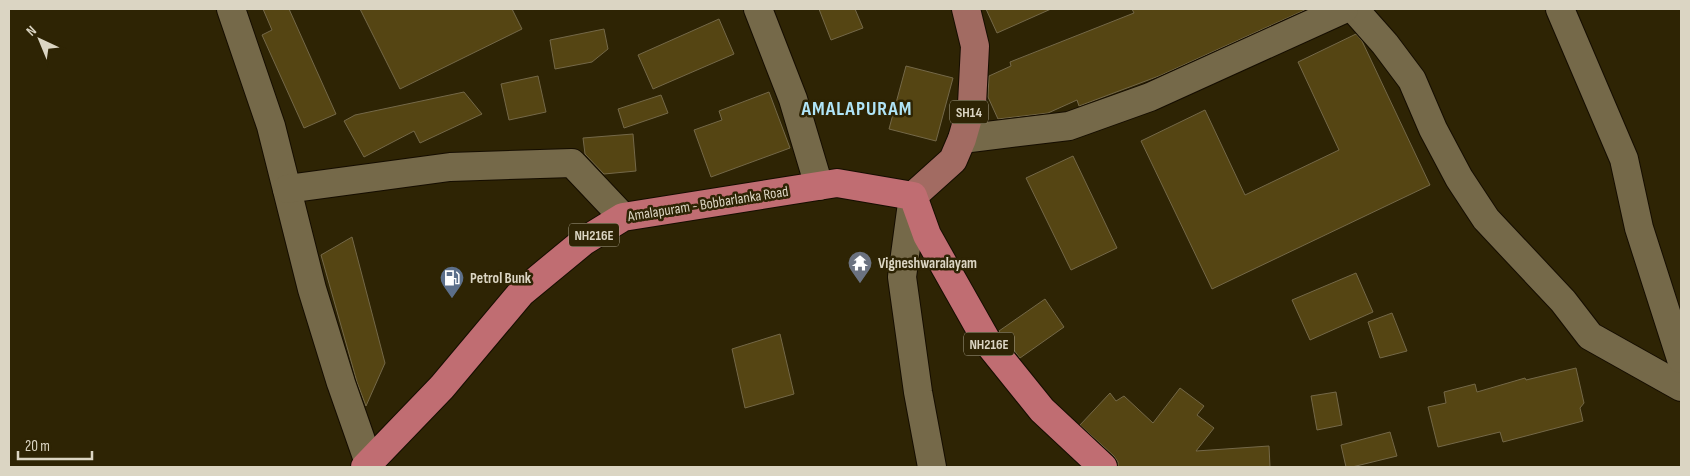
<svg xmlns="http://www.w3.org/2000/svg" width="1690" height="476" font-family="'Sofia Sans Condensed',sans-serif">
<rect width="100%" height="100%" fill="#2e2404"/>
<g fill="#554513" stroke="#746848">
<polygon points="263,9 289,9 336,114 304,128 262,35 272,30"/>
<polygon points="360,9 512,9 522,29 400,89"/>
<polygon points="819,9 855,9 863,28 831,40"/>
<polygon points="986,9 1051,9 997,33"/>
<polygon points="1132,9 1307,9 1159,76 1079,106 1077,100 1048,113 998,119 988,97 989,76 1011,66 1010,62 1134,13"/>
<polygon points="719,19 734,54 653,89 638,55"/>
<polygon points="604,29 608,49 592,62 555,69 550,40"/>
<polygon points="1356,34 1362,41 1430,185 1212,289 1141,141 1205,110 1245,195 1339,150 1298,62"/>
<polygon points="906,66 953,78 936,141 889,129"/>
<polygon points="538,76 546,112 509,120 501,84"/>
<polygon points="464,92 482,114 420,143 414,131 364,157 344,121 355,115"/>
<polygon points="769,92 790,148 711,177 694,130 722,120 719,111"/>
<polygon points="661,95 668,113 624,128 618,109"/>
<polygon points="633,134 636,171 604,174 585,154 583,138"/>
<polygon points="1073,156 1117,248 1071,270 1026,178"/>
<polygon points="352,237 385,363 366,406 357,382 321,255"/>
<polygon points="1356,273 1373,312 1310,340 1292,300"/>
<polygon points="1045,299 1064,327 1020,358 999,331"/>
<polygon points="1392,313 1407,351 1380,358 1368,322"/>
<polygon points="780,334 794,394 745,408 732,349"/>
<polygon points="1576,368 1584,403 1580,408 1583,421 1503,442 1500,432 1438,447 1428,407 1446,403 1444,392 1475,384 1477,392 1525,378 1526,380"/>
<polygon points="1180,388 1204,406 1197,415 1214,428 1196,451 1269,446 1270,467 1118,467 1118,462 1114,456 1080,425 1110,393 1116,401 1124,396 1153,423"/>
<polygon points="1336,392 1342,425 1317,430 1311,396"/>
<polygon points="1390,432 1397,456 1352,467 1346,467 1341,445"/>
</g>
<g fill="none" stroke-linecap="round" stroke-linejoin="round">
<defs>
<g id="minor">
<polyline points="231,9 271,126 312,289 341,383 369,463"/>
<polyline points="758,9 793,99 819,186"/>
<polyline points="1354,9 1385,44 1412,80 1433,129 1459,178 1486,219 1563,301 1590,336 1681,387"/>
<polyline points="1560,9 1624,159 1639,228 1681,359"/>
<polyline points="962,139 1069,126 1150,97 1344,9"/>
<polyline points="287,189 450,167 572,163 623,217"/>
<polyline points="913,196 902,277 918,392 932,467"/>
</g>
<polyline id="major" points="913,196 953,160 962,139 972,104 975,46 966,9"/>
<polyline id="highway" points="365,467 442,387 521,293 584,241 623,217 837,183 913,196 927,235 988,343 1042,410 1103,467"/>
</defs>
<use href="#minor" stroke="#150d00" stroke-width="30"/>
<use href="#major" stroke="#150d00" stroke-width="30"/>
<use href="#highway" stroke="#150d00" stroke-width="30"/>
<use href="#minor" stroke="#756949" stroke-width="28"/>
<use href="#major" stroke="#a26b62" stroke-width="28"/>
<use href="#highway" stroke="#c06d72" stroke-width="28"/>
</g>
<defs>
<symbol id="temple-pin" viewBox="-11 -11 22 30"><path d="M0 17L-7.5 6A9.5 9.5 0 1 1 7.5 6Z" fill="#6b7280" stroke="#2e2404"/><path d="M0-6L5-2H3V0L6.5 2.5H4V6H1.5V3h-3V6H-4V2.5H-6.5L-3 0V-2H-5Z" fill="#fff"/></symbol>
<symbol id="fuel-pin" viewBox="-11 -11 22 30"><path d="M0 17L-7.5 6A9.5 9.5 0 1 1 7.5 6Z" fill="#5c6f8a" stroke="#2e2404"/><path d="M-5.5-6h7V0h2V4h1.3V-2.5L3-4.5l.8-.8L6-3V5H2.5V1h-1V6h-7ZM-4.2-4.7v3.2H.2V-4.7Z" fill="#fff"/></symbol>
</defs>
<g fill-rule="evenodd">
<use href="#temple-pin" x="846" y="249" width="28" height="38"/>
<use href="#fuel-pin" x="438" y="264" width="28" height="38"/>
</g>
<g text-anchor="middle" dominant-baseline="central" stroke-width="5" stroke-linejoin="round" paint-order="stroke">
<g fill="#2e2404" stroke="#a7a08a" stroke-width="1">
<rect x="950" y="100.5" width="38" height="23" rx="4"/>
<rect x="569" y="223.5" width="50" height="23" rx="4"/>
<rect x="964" y="332.5" width="50" height="23" rx="4"/>
</g>
<g font-size="14" font-weight="bold" fill="#dbd5c3">
<text x="969" y="112">SH14</text>
<text x="594" y="235">NH216E</text>
<text x="989" y="344">NH216E</text>
</g>
<g font-size="15" fill="#dbd5c3" stroke="#2e2404">
<text transform="translate(708 204) rotate(-9)">Amalapuram - Bobbarlanka Road</text>
</g>
<g font-size="15" font-weight="bold" fill="#dbd5c3" stroke="#2e2404" text-anchor="start">
<text x="878" y="263">Vigneshwaralayam</text>
<text x="470" y="278">Petrol Bunk</text>
</g>
<g font-size="20" font-weight="bold" letter-spacing="1" fill="#b0e5f8" stroke="#2e2404">
<text x="857" y="109">AMALAPURAM</text>
</g>
</g>
<rect width="1690" height="476" fill="none" stroke="#dbd5c3" stroke-width="20"/>
<g transform="translate(40 40) rotate(316)" stroke="#2e2404" stroke-width="4" paint-order="stroke">
<path d="M0-4L9 19L0 12L-9 19Z" fill="#dbd5c3"/>
<text y="-8" font-size="14" font-weight="bold" text-anchor="middle" fill="#dbd5c3">N</text>
</g>
<path d="M18 451v8h74v-8" fill="none" stroke="#dbd5c3" stroke-width="2.5"/>
<text x="25" y="451" font-size="15" fill="#dbd5c3" stroke="#2e2404" stroke-width="4" paint-order="stroke">20 m</text>
</svg>
